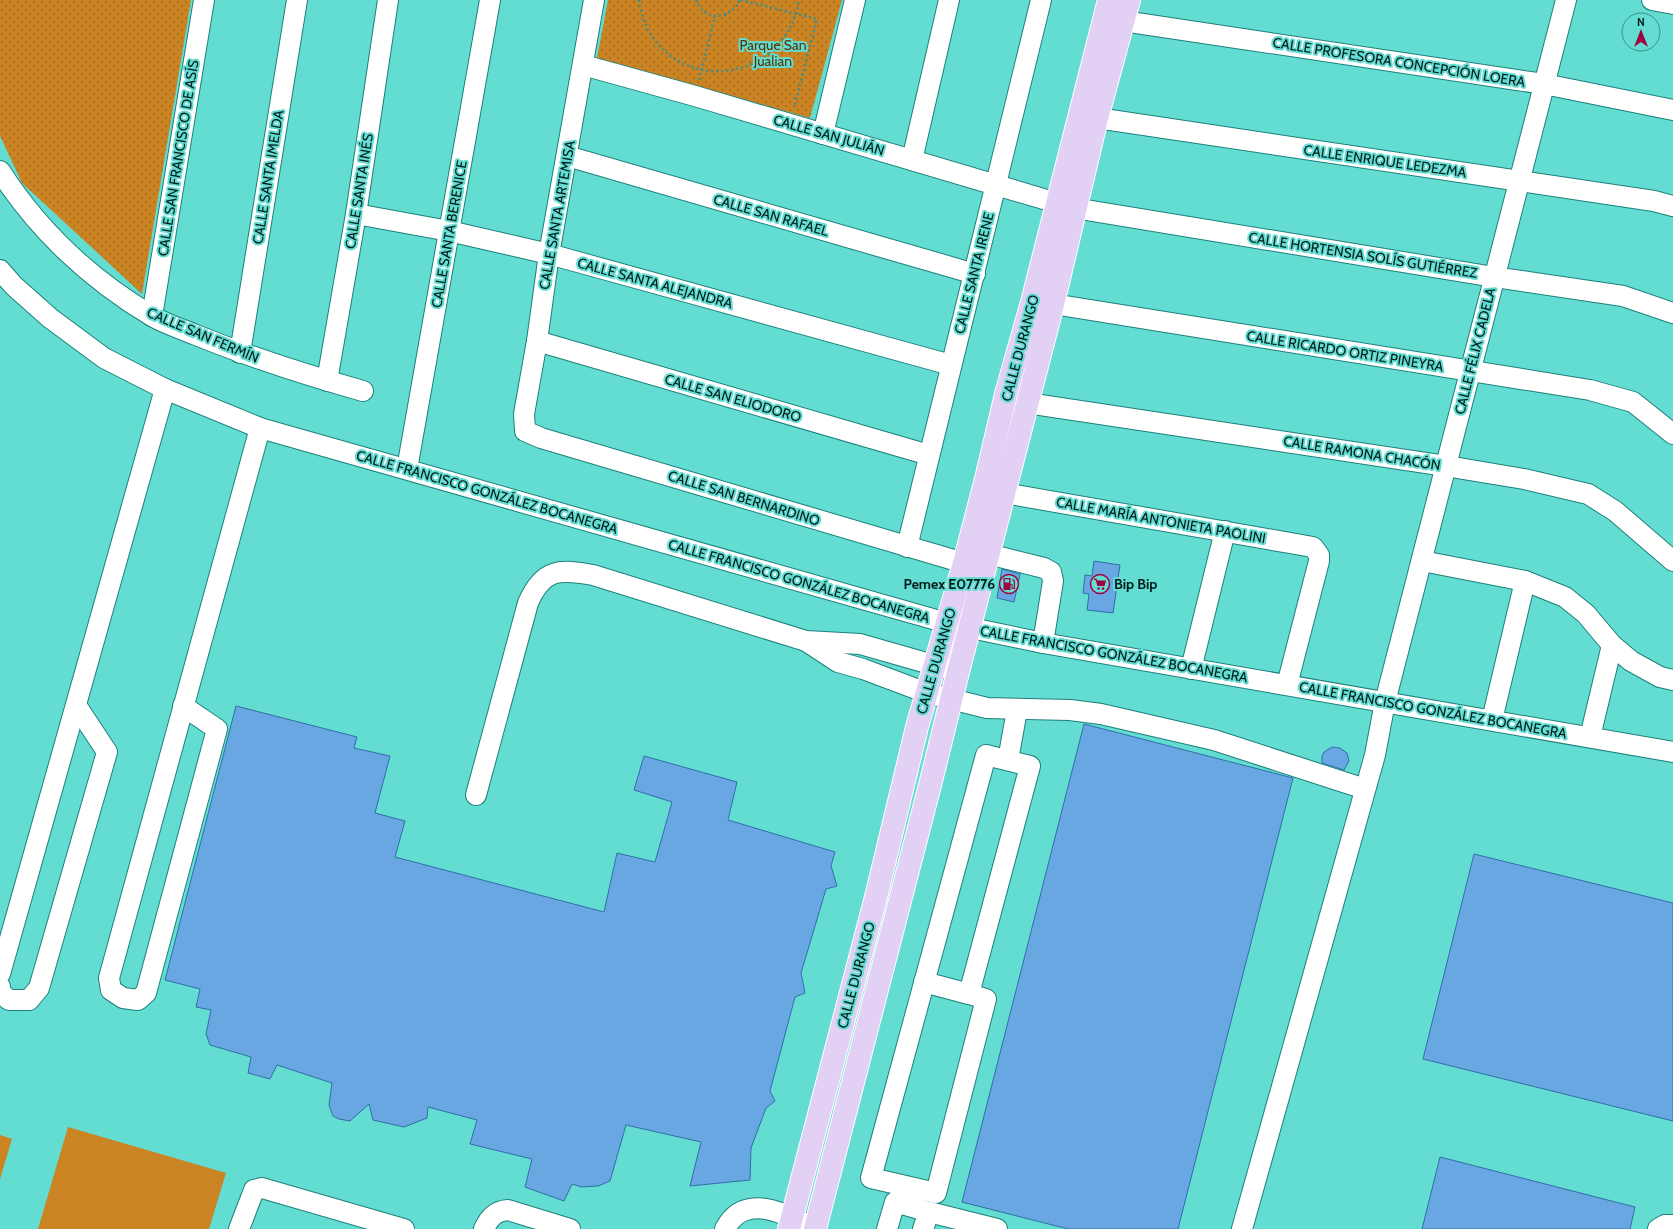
<svg xmlns="http://www.w3.org/2000/svg" width="1673" height="1229" font-family="Cabin,sans-serif">
<defs>
<pattern id="park-dots" width="8" height="8" patternUnits="userSpaceOnUse"><rect width="8" height="8" fill="#cb8423"/><path d="M2 2h.1M6 6h.1" fill="none" stroke="#a36b1e" stroke-width="1.8" stroke-linecap="round"/></pattern>
</defs>
<rect width="100%" height="100%" fill="#63dcd2"/>
<g fill="#cb8423">
<polygon points="68,1127 226,1173 209,1229 38,1229"/>
<polygon points="0,1135 12,1139 0,1179"/>
</g>
<g fill="url(#park-dots)">
<polygon points="0,0 191,0 142,294 22,183 0,136"/>
<polygon points="608,0 842,0 810,118 597,58"/>
</g>
<g fill="#69a7e3" stroke="#306fa6">
<polygon points="1094,561 1120,565 1113,613 1087,610 1089,594 1083,593 1085,575 1092,576"/>
<polygon points="1002,569 1020,574 1014,602 997,598"/>
<polygon points="236,706 357,737 354,748 390,756 375,813 405,821 395,857 604,912 617,853 655,862 672,802 634,790 644,756 737,782 728,820 835,852 831,866 837,886 826,889 801,973 805,993 795,997 770,1091 775,1101 766,1108 751,1148 750,1180 690,1186 701,1142 626,1125 610,1181 598,1186 581,1187 572,1184 564,1201 525,1187 532,1159 470,1144 477,1120 428,1107 427,1118 404,1127 373,1120 369,1104 350,1121 339,1119 333,1116 329,1105 332,1083 277,1065 270,1079 248,1073 251,1057 210,1045 206,1034 211,1010 196,1007 200,989 165,980"/>
<polygon points="1084,724 1293,778 1178,1229 1068,1229 962,1202"/>
<polygon points="1332,747 1340,748 1347,753 1349,761 1344,770 1322,763 1322,756 1324,752"/>
<polygon points="1474,854 1673,903 1673,1121 1423,1059"/>
<polygon points="1440,1157 1635,1207 1630,1229 1422,1229"/>
</g>
<g fill="none" stroke-linecap="round" stroke-linejoin="round">
<defs>
<g id="minor">
<polyline points="594,0 549,254 537,341 524,414 525,431 541,438 964,563"/>
<polyline points="1652,0 1673,4"/>
<polyline points="1123,21 1544,84 1673,110"/>
<polyline points="583,65 695,96 1074,208 1494,277 1623,296 1673,313"/>
<polyline points="1097,118 1654,201 1673,206"/>
<polyline points="823,134 855,0"/>
<polyline points="567,156 975,274"/>
<polyline points="912,160 949,0"/>
<path d="M0 171C38 230 91 280 152 316 165 324 182 329 196 335 250 357 306 375 363 391"/>
<polyline points="356,214 449,231 549,254 951,365"/>
<polyline points="0,270 14,286 50,318 104,358 165,389 260,428 947,623 1043,643 1673,752"/>
<polyline points="1053,304 1590,390 1633,402 1673,434"/>
<polyline points="152,316 204,0"/>
<polyline points="537,341 929,455"/>
<polyline points="240,353 297,0"/>
<polyline points="327,381 356,214 388,0"/>
<polyline points="1027,403 1446,466 1524,479 1588,494 1615,511 1673,561"/>
<polyline points="407,469 490,0"/>
<polyline points="1004,493 1313,547 1319,555 1319,561 1287,685"/>
<polyline points="907,547 1041,0"/>
<polyline points="988,554 1044,568 1051,572 1053,581 1043,643"/>
<polyline points="1422,561 1525,581 1565,597 1586,614 1612,645 1631,661 1660,677 1673,680"/>
<polyline points="806,641 838,662 863,669 927,693 987,708 1070,710 1101,714 1214,740 1365,789"/>
<polyline points="1191,669 1225,531"/>
<polyline points="183,706 217,729 146,993 138,1000 123,998 111,990 109,978 260,428"/>
<polyline points="1492,720 1525,581"/>
<polyline points="1590,737 1612,645"/>
<polygon points="986,755 1030,766 969,994 986,999 936,1193 871,1178"/>
<polyline points="1008,760 1017,710"/>
<path d="M476 795 528 603C543 568 560 569 593 575L806 641 860 644 958 672"/>
<polyline points="0,974 165,389"/>
<polyline points="924,982 969,994"/>
<polyline points="0,987 1,993 9,1000 29,1000 39,988 107,752 76,705"/>
<polyline points="929,1212 997,1229"/>
<polyline points="239,1229 254,1190 262,1188 404,1229"/>
<path d="M484 1229C489 1218 495 1211 508 1210L570 1229"/>
<path d="M725 1229C745 1191 787 1214 815 1229"/>
<polyline points="887,1229 895,1202 929,1212 923,1229"/>
<polyline points="1242,1229 1375,755 1385,702 1566,0"/>
<polyline points="1658,1229 1665,1225 1673,1225"/>
</g>
<g id="major">
<polyline points="789,1229 876,897 917,727 964,563 986,479 1006,394 1032,302 1109,0"/>
<polyline points="815,1229 930,785 958,672 1053,304 1097,118 1129,0"/>
</g>
</defs>
<use href="#minor" stroke="#1d817b" stroke-width="22"/>
<use href="#major" stroke="#fff" stroke-width="24"/>
<g stroke="#3c8f88" stroke-width="2.5" stroke-dasharray="2 3" stroke-linecap="butt">
<path d="M639 0C652 95 783 95 799 0"/>
<path d="M696 0C705 23 730 20 740 0"/>
<polyline points="741,0 817,19 794,108"/>
<polyline points="699,80 715,16"/>
</g>
<use href="#minor" stroke="#fff" stroke-width="20"/>
<use href="#major" stroke="#e3d0f5" stroke-width="22"/>
</g>
<defs>
<symbol id="fuel-ring" viewBox="-11 -11 22 22"><circle r="9.5" fill="#63dcd2" stroke="#a00342" stroke-width="1.5"/><path d="M-5.5-6h7V0h2V4h1.3V-2.5L3-4.5l.8-.8L6-3V5H2.5V1h-1V6h-7ZM-4.2-4.7v3.2H.2V-4.7Z" fill="#a00342"/></symbol>
<symbol id="supermarket-ring" viewBox="-11 -11 22 22"><circle r="9.5" fill="#63dcd2" stroke="#a00342" stroke-width="1.5"/><path d="M-6-5.5h2.5l.6 2H6L4.5 2H-2.5L-4.4-4H-6ZM-1.5 3.2a1.3 1.3 0 1 0 .1 0ZM3 3.2a1.3 1.3 0 1 0 .1 0Z" fill="#a00342"/></symbol>
</defs>
<g fill-rule="evenodd">
<use href="#fuel-ring" x="998" y="573" width="22" height="22"/>
<use href="#supermarket-ring" x="1089" y="573" width="22" height="22"/>
</g>
<g text-anchor="middle" dominant-baseline="central" stroke-width="4" stroke-linejoin="round" paint-order="stroke">
<g font-size="14" fill="#573507" stroke="#63dcd2">
<text x="773" y="45">Parque San<tspan x="773" dy="16">Jualian</tspan></text>
</g>
<g font-size="14" fill="#031d1b" stroke="#63dcd2">
<text transform="translate(1399 62) rotate(9)">CALLE PROFESORA CONCEPCIÓN LOERA</text>
<text transform="translate(829 135) rotate(16)">CALLE SAN JULIÁN</text>
<text transform="translate(178 158) rotate(-81)">CALLE SAN FRANCISCO DE ASÍS</text>
<text transform="translate(1385 161) rotate(8)">CALLE ENRIQUE LEDEZMA</text>
<text transform="translate(268 177) rotate(-81)">CALLE SANTA IMELDA</text>
<text transform="translate(359 191) rotate(-81)">CALLE SANTA INÉS</text>
<text transform="translate(557 215) rotate(-80)">CALLE SANTA ARTEMISA</text>
<text transform="translate(771 215) rotate(16)">CALLE SAN RAFAEL</text>
<text transform="translate(449 234) rotate(-80)">CALLE SANTA BERENICE</text>
<text transform="translate(1363 255) rotate(9)">CALLE HORTENSIA SOLÍS GUTIÉRREZ</text>
<text transform="translate(974 273) rotate(-76)">CALLE SANTA IRENE</text>
<text transform="translate(655 283) rotate(15)">CALLE SANTA ALEJANDRA</text>
<text transform="translate(203 335) rotate(23)">CALLE SAN FERMÍN</text>
<text transform="translate(1020 348) rotate(-75)">CALLE DURANGO</text>
<text transform="translate(1345 351) rotate(9)">CALLE RICARDO ORTIZ PINEYRA</text>
<text transform="translate(1475 351) rotate(-76)">CALLE FÉLIX CADELA</text>
<text transform="translate(733 398) rotate(16)">CALLE SAN ELIODORO</text>
<text transform="translate(1362 453) rotate(9)">CALLE RAMONA CHACÓN</text>
<text transform="translate(487 492) rotate(16)">CALLE FRANCISCO GONZÁLEZ BOCANEGRA</text>
<text transform="translate(744 498) rotate(17)">CALLE SAN BERNARDINO</text>
<text transform="translate(1161 520) rotate(10)">CALLE MARÍA ANTONIETA PAOLINI</text>
<text transform="translate(799 581) rotate(16)">CALLE FRANCISCO GONZÁLEZ BOCANEGRA</text>
<text transform="translate(1114 654) rotate(10)">CALLE FRANCISCO GONZÁLEZ BOCANEGRA</text>
<text transform="translate(936 661) rotate(-74)">CALLE DURANGO</text>
<text transform="translate(1433 710) rotate(10)">CALLE FRANCISCO GONZÁLEZ BOCANEGRA</text>
<text transform="translate(856 975) rotate(-75)">CALLE DURANGO</text>
</g>
<g font-size="14" font-weight="bold" fill="#031d1b" stroke="#63dcd2" text-anchor="end">
<text x="995" y="584">Pemex E07776</text>
<text x="1114" y="584" text-anchor="start">Bip Bip</text>
</g>
</g>
<g transform="translate(1641 32)"><circle r="19" fill="#63dcd2" stroke="#3d9089"/>
<path d="M0-3L7 15L0 10L-7 15Z" fill="#a00342"/>
<text y="-6" font-size="11" font-weight="bold" text-anchor="middle" fill="#031d1b">N</text>
</g>
</svg>
